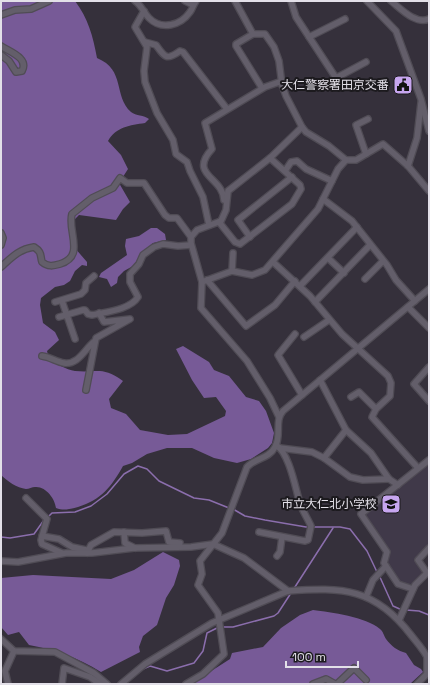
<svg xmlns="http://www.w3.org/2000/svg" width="430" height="685" font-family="'Space Grotesk','Noto Sans JP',sans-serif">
<rect width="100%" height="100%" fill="#35303b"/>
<polygon fill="#403949" points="429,463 429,545 414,559 423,571 423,576 408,586 401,583 386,560 390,554 389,550 364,515 365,512"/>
<g fill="#775a97">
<path d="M1 1H75C88 18 93 36 97 58 126 70 113 96 131 112 136 116 144 115 149 119L145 123C130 125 116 127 108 141L121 155 128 169 119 183 130 202 123 209 116 220 79 215 74 220V247L87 262V266L82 265 75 271 70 281 64 285 55 287 41 298 40 305 43 323 55 332 59 340 47 351 49 359C56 363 66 370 75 371 98 373 102 366 123 381L109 399 111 408 126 414 140 430 168 435 187 434 225 416 226 411 216 397 204 398 192 380 176 349 183 346 209 362 214 370 229 376 246 397 259 401 266 411 274 433 272 443 268 448 251 459 237 463 214 458 192 448H167L147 454 132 463 123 466C112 486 101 500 78 507 70 509 64 511 56 508 55 499 46 486 35 487 32 487 29 489 26 489 17 488 7 481 1 475Z"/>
<polygon points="151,228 157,228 165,234 166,240 153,243 143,252 133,266 124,271 118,277 117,283 111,287 107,279 99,277 101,273 127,255 125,246 126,239 139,236"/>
<path d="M163 552 179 560 180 566 174 585 166 598 157 625 143 636 139 647 140 652 101 672C77 657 56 650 29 645L19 632 8 635 1 627V578L33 575 111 579 134 570Z"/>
<path d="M313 610C331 612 366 617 380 629 383 631 384 636 386 639 391 646 398 651 406 653L414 665 421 669 423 672 410 684H191L230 659 232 653 263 647 281 628 300 615Z"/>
</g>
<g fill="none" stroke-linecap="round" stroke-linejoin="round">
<g stroke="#8b6ead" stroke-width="1.5">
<polyline points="233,509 245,516 265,520 306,527 340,527 350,529 367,551 377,572"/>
<polyline points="47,518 52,513 75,512 91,506 107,494 124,474 138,466 147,469 159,481 194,498 209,500 229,508"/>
<polyline points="1,537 10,538 34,534 44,520"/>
<polyline points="379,575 393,606 402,610"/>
<polyline points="293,590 333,528"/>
<polyline points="406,610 419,611 429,615"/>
<polyline points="222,627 233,627 274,616 278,613 291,593"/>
<polyline points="143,669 150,666 167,671 194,663 203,651 207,633 219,627"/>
</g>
<defs>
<g id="minor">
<path d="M135 1C142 6 144 13 149 18 162 31 181 25 190 12 193 8 193 5 196 1"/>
<polyline points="185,1 193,5"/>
<polyline points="235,1 253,34 236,44 236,46 262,88"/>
<polyline points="291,1 296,17 336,78 366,62"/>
<polyline points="367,1 396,31 421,99 429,131"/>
<path d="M391 1C401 9 416 25 429 19"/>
<polyline points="144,11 135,27 147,47 144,71 145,82 157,113 173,140 176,154 187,162 190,171 203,197 209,225"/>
<polyline points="1,15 15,10 31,9 49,1"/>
<polyline points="253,34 265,34 274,47 279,61 282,85 286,96 302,127 306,132 329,146 346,160 356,160 383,144 408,166 429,191"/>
<polyline points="309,37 345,19"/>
<path d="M145 42 156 45C165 57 166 61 180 51L183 52 227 109"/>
<path d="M1 46C10 52 29 58 22 71L16 72 9 61 1 55"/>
<polyline points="366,154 356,125 368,119"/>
<polyline points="408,166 417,138 421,103"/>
<polyline points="285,171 291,162 297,161 306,169 332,181"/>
<polyline points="323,199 352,221 387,265 396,280 415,301"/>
<path d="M224 200C223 177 188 175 212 149L205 123 265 87 282 81"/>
<polyline points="219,222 235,242 240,244 292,204 301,189 300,185 270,158"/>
<polyline points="1,233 3,238 1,245"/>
<polyline points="250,237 238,220 292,177"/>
<polyline points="328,258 344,273"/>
<polyline points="273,262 310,296 342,334 388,376 391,383 390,396 376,409 372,417 418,468"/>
<path d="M1 267C11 258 19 249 34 247 42 252 40 255 42 262 48 267 53 266 60 264 86 256 67 231 72 214L92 198 113 188 120 178 127 183H144L165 215 169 218H177L191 237"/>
<polyline points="232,271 233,253"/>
<polyline points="365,279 383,261"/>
<polyline points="207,280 246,326 275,305 295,281"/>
<polyline points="202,282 232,271 252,275 265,270 318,209 338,169 346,160"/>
<polyline points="300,286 357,227"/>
<polyline points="62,301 75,339"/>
<polyline points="55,302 81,294 85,290 86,283 94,276"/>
<polyline points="315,302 370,245"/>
<polyline points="408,307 429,328"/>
<path d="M59 317 83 310H85L88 314 92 315C105 312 130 310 138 297L130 282V274L139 264 143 255 154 247 163 244 178 246 191 245"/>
<polyline points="295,334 278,355 302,395"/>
<polyline points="304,337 329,320"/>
<path d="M42 356C50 357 57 362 64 363 79 365 85 348 95 341"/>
<polyline points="429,367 414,384 429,401"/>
<polyline points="320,380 346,430 371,453 389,479 398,485"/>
<polyline points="86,390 96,338 130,319 104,322 99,313"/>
<polyline points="351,397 359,392 376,409"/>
<polyline points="279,417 270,398 247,361 201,308 202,282 191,243 191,237 197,230 221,221 226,210 228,191 270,158 302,127"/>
<polyline points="280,448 312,452 324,458 350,477 363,480 389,479"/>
<polyline points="324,458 346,430"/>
<polyline points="26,498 47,519 41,540 42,544 62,553"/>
<polyline points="124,532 125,543 135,548"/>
<path d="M259 532 305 541 308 540 311 526C307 517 301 509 299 500 295 486 289 453 276 445"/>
<polyline points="42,536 59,539 72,547 86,550"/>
<polyline points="87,553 91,545 114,532 142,533 166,531 169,542 180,543"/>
<polyline points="277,556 280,552 282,537"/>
<polyline points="1,561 18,562 66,553 92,553 134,548 191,547 213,544 244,558 288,591"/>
<polyline points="413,589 398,584 384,563 387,552 361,514 429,460"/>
<polyline points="366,597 373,580 386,566"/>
<polyline points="399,620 415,585 427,573 418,560 429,548"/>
<polyline points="1,639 14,651 55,652 94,673 107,684"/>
<polyline points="8,684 5,671 14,651"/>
<polyline points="62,684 64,668 90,677 100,684"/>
<path d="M121 684 145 664 212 623 288 591C343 587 375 588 411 635 418 644 425 651 429 661"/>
<path d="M186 684 203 674 224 654 218 613 198 585 202 574 200 561 222 533 247 467C255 458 269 459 275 447 282 435 274 421 283 411L429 289"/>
<polyline points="313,684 326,679 335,684"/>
<polyline points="337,684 354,668 366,680"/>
<polyline points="417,684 427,674 427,658"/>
</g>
</defs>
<use href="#minor" stroke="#504c55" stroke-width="8"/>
<use href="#minor" stroke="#635e6a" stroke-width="5.5"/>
</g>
<defs>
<symbol id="civic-square" viewBox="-11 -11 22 22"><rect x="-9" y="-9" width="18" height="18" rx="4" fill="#c7a6ef" stroke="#1c1a1e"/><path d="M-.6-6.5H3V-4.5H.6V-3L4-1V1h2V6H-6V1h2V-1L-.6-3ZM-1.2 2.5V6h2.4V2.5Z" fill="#111"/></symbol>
<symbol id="school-square" viewBox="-11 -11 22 22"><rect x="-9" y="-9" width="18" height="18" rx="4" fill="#c7a6ef" stroke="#1c1a1e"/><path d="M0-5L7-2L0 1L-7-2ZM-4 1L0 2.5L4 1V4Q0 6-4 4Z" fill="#111"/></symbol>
</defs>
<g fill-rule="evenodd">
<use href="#civic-square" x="392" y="74" width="22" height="22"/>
<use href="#school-square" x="380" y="493" width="22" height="22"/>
</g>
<g text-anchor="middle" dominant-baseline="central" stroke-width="4" stroke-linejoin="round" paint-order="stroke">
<g font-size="12" fill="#e3e0e8" stroke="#1c1a1e" text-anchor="end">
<text x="389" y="85">大仁警察署田京交番</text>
<text x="377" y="504">市立大仁北小学校</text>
</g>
</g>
<rect width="430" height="685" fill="none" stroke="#e3e0e8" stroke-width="4"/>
<path d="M286 661v6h72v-6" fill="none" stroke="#e3e0e8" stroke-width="2"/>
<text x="292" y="661" font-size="12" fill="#e3e0e8" stroke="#1c1a1e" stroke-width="3" paint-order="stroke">100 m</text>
</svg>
